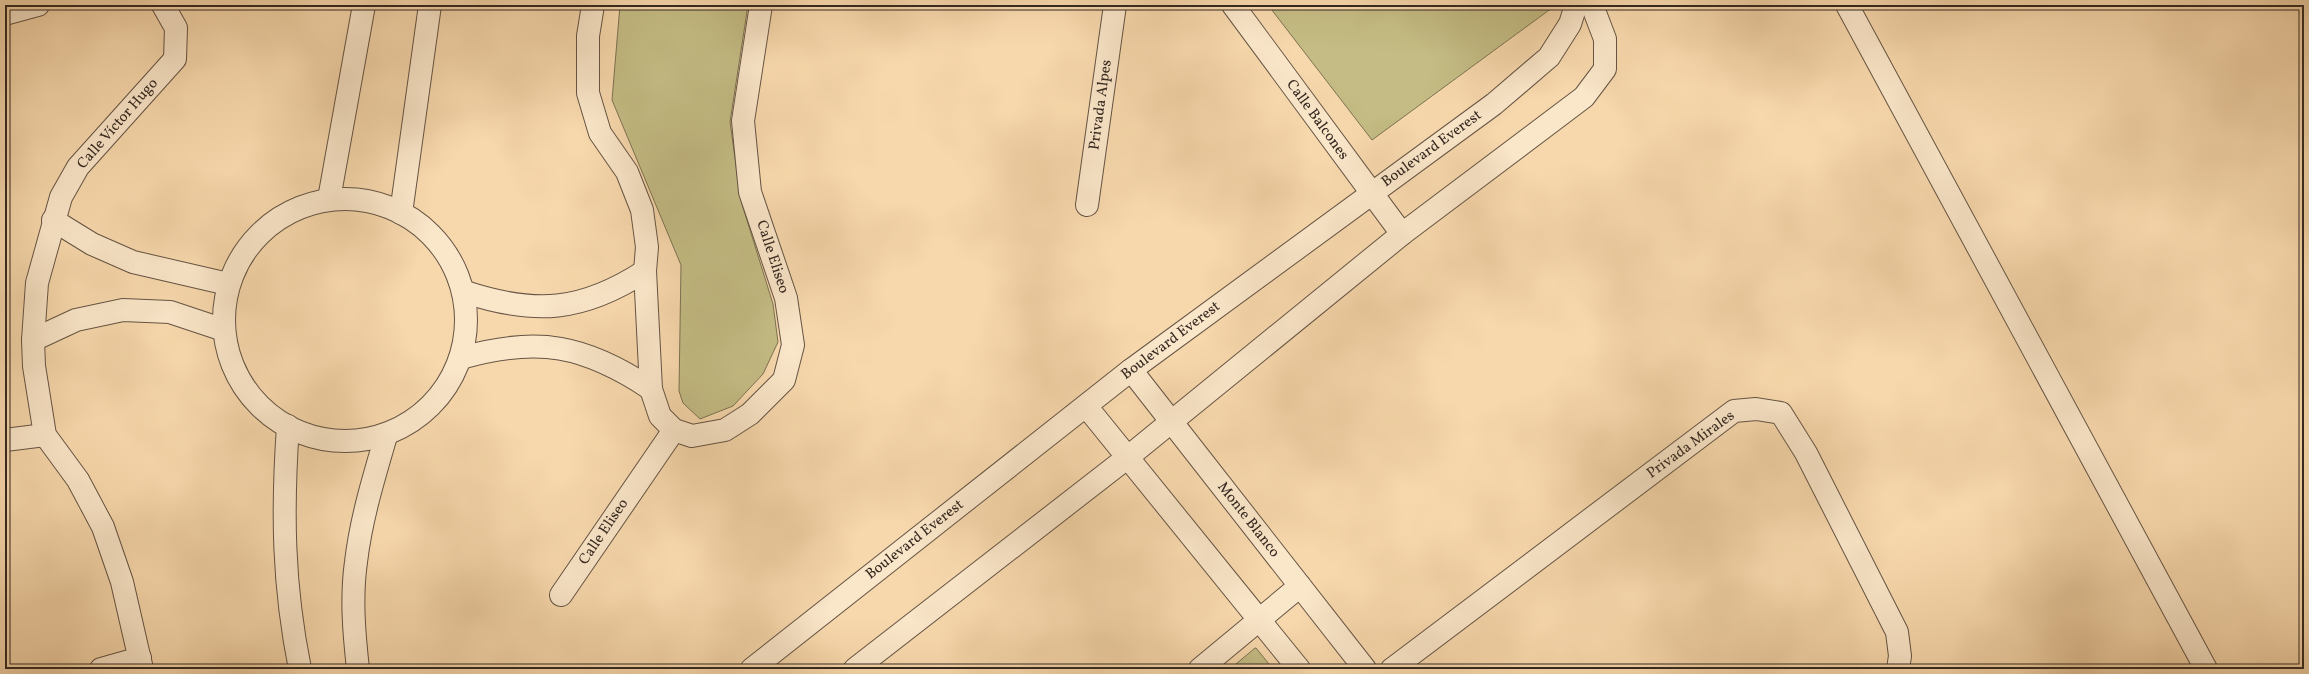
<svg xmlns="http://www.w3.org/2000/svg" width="2309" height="674" font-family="Vollkorn,serif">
<rect width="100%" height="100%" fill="#f7d8ac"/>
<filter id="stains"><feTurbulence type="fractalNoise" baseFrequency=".005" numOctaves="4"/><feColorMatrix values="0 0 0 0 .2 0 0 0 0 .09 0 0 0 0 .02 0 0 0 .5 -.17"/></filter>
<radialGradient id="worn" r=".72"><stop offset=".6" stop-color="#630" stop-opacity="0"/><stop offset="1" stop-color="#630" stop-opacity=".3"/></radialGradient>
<g fill="#c4bc84" stroke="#7c7252">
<polygon points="620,5 748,5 730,122 741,201 773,304 778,342 763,374 733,406 700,419 683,403 679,391 681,265 612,100"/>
<polygon points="1268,5 1556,5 1372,140"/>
<polygon points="1256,648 1273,669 1230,669 1255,648"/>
</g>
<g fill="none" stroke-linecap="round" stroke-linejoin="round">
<defs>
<g id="minor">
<polyline points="593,5 588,36 588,93 600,133 627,172 642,210 647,247 645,271 651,389 660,416 674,430 692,436 725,430 750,414 784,380 793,345 786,298 750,192 743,121 761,5"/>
<polyline points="1233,5 1402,234"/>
<polyline points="1847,5 2206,669"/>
<polyline points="5,14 38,5"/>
<circle cx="345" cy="320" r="121"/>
<polyline points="329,199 364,5"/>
<polyline points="1087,205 1115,5"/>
<polyline points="401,213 430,5"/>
<polyline points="53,220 92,244 133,262 228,284"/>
<path d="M465 292C535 315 582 312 645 271"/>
<polyline points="33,340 76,320 123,310 170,312 224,330"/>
<path d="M461 358C538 336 585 345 651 389"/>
<polyline points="1131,370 1365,669"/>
<polyline points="1086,406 1299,669"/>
<path d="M288 426C282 512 283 585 300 669"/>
<polyline points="5,440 45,435"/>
<polyline points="561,595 674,430"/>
<polyline points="101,669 140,658"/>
<polyline points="142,669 122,582 103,527 78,480 45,435 34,366 33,340 37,283 61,197 78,167 175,59 176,28 163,5"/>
<path d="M358 669C354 633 351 597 356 562 361 519 374 477 386 436"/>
<polyline points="752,669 1131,370 1494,104 1549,57 1570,24 1576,5"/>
<polyline points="855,669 1128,457 1402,234 1584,97 1605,69 1605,39 1592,5"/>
<polyline points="1200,669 1300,586"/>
<polyline points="1392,669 1734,411 1756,409 1781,413 1806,453 1897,632 1900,656 1898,669"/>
</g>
</defs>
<use href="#minor" stroke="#655444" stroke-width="24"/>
<use href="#minor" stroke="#fae6c9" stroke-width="22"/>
</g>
<g text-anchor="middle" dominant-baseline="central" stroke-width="3" stroke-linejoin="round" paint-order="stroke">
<g font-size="15" fill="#342821" stroke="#fae6c9">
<text transform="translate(1101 105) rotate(-82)">Privada Alpes</text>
<text transform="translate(1317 120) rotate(54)">Calle Balcones</text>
<text transform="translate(118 124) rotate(-49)">Calle Víctor Hugo</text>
<text transform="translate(1432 149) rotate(-36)">Boulevard Everest</text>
<text transform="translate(772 257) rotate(72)">Calle Eliseo</text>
<text transform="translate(1171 341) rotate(-37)">Boulevard Everest</text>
<text transform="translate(1691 445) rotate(-36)">Privada Mirales</text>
<text transform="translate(1248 520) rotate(52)">Monte Blanco</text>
<text transform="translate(604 532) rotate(-56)">Calle Eliseo</text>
<text transform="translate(915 540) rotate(-38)">Boulevard Everest</text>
</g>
</g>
<rect width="2309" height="674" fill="none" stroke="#f7d8ac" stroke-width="20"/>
<rect x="6" y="6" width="2297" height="662" fill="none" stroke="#342821" stroke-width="2"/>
<rect x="10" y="10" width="2289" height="654" fill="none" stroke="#342821"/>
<rect width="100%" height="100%" filter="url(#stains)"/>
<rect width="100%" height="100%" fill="url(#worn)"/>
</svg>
